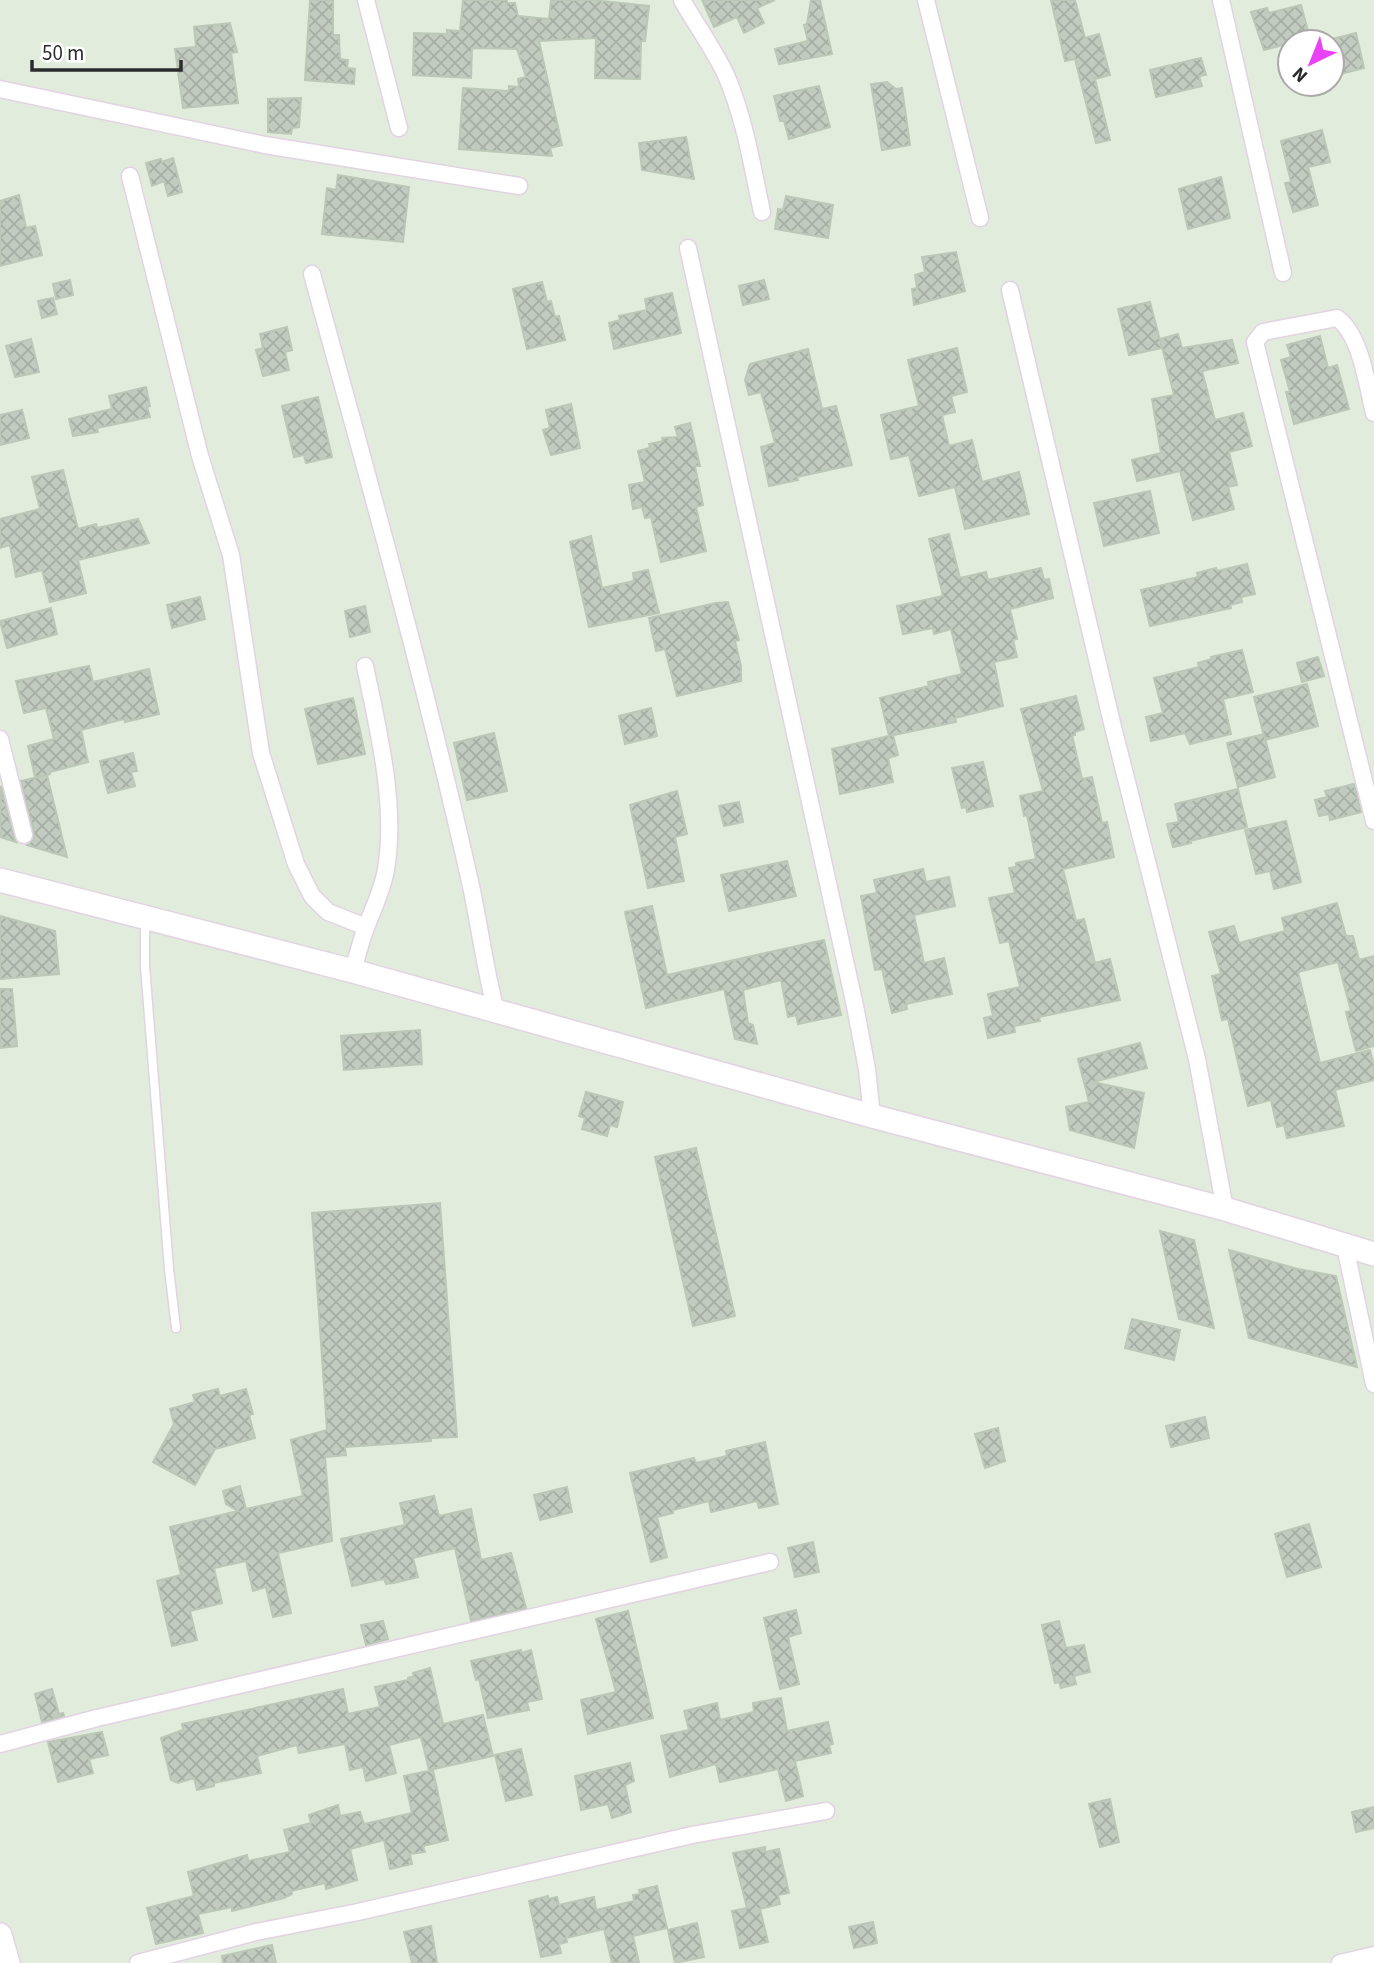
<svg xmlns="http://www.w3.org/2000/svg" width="1374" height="1963" font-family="'Source Sans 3',sans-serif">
<defs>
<pattern id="building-cross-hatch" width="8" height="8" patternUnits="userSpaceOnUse" patternTransform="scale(1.75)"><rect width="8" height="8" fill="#c2cbc0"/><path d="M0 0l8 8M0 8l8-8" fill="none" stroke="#a7aea5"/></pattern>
</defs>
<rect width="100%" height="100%" fill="#e2ecdd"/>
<g fill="url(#building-cross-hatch)" stroke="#bbc8b7" stroke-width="2">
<polygon points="310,0 333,0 333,35 339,35 340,59 348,60 347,68 355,69 354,84 305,80"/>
<polygon points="463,0 507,0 507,3 515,3 518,16 549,19 551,0 593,0 649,6 645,41 641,41 640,79 595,78 596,38 539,41 562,145 550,148 552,156 459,149 463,88 509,91 509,86 519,87 518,79 526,77 517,49 472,48 471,78 413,75 414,33 447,34 447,30 460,31"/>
<polygon points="702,0 775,0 757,8 764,23 744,33 737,17 714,27"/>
<polygon points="811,0 820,0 832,54 779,64 775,49 808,41 804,25 807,24"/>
<polygon points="1051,0 1075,0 1085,38 1099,34 1110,75 1095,79 1110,140 1096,143 1075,59 1065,61"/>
<polygon points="1301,5 1310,38 1264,50 1251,12 1267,8 1269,13"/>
<polygon points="230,23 237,52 231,53 238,103 183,108 175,49 196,47 194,27"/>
<polygon points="1356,33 1364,68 1336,75 1332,60 1332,39"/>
<polygon points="1201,58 1206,75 1199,76 1202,86 1156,97 1150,70"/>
<polygon points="887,82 896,89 902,88 910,145 882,150 871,84"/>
<polygon points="819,86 830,127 789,139 784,121 780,121 774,96"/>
<polygon points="301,98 299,127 292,128 291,134 268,132 268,99"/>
<polygon points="1322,130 1330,162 1308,167 1318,205 1293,212 1285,183 1291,182 1281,141"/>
<polygon points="686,137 694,179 642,170 639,143"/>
<polygon points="173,158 182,192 168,196 164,181 152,186 146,163 161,159 162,162"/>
<polygon points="338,175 409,187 403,242 322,234 327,188 336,190"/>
<polygon points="1221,177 1230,218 1188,229 1179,189"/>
<polygon points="19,195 26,228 35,226 42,255 0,266 0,201"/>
<polygon points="786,196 833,205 828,238 775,229 778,209 783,210"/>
<polygon points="956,252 965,291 914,305 912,289 917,288 915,275 925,272 922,257"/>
<polygon points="70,280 73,295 56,299 53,284"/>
<polygon points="764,280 769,299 743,305 739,286"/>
<polygon points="542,282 547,302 551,301 555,317 559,316 565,340 527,349 513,289"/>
<polygon points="672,293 681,333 614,349 609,323 620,320 619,316 647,310 645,299"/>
<polygon points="53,298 57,314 42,318 38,301"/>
<polygon points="1150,302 1162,348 1129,355 1118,309"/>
<polygon points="287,327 292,350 285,352 289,370 263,376 256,350 263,348 260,334"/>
<polygon points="1178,334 1182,348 1232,340 1238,363 1202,371 1215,420 1243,413 1252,446 1229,452 1237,485 1228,487 1234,509 1193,520 1180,471 1137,481 1132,460 1161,453 1152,399 1174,395 1160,339"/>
<polygon points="1320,336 1328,368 1337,365 1349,409 1294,424 1286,392 1290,392 1281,360 1291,357 1287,345"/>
<polygon points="31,339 39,372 15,377 6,346"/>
<polygon points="957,348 967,392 951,396 955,412 942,415 949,446 972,440 982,482 1019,472 1029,514 965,529 955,487 919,496 909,455 891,459 881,415 919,406 908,360"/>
<polygon points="808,349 822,409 836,406 852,465 797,477 798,480 769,486 761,447 775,443 761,392 749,395 745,380 750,364"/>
<polygon points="146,387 150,406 147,407 150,417 97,428 98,432 73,436 69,419 112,409 109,396"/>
<polygon points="318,397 332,457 306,463 304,455 294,457 282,406"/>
<polygon points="571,404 580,448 551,455 543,430 550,428 546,410"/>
<polygon points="22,410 29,438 0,445 0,415"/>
<polygon points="690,423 700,466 695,466 703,505 696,507 706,551 661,562 651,517 645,518 642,507 633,509 629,485 645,482 638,451 650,448 649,444 663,441 662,438 678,437 675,427"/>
<polygon points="63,470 78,529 96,524 97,528 138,519 149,543 78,560 86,593 50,602 42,570 16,577 10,545 0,548 0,519 40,509 32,477"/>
<polygon points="1150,491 1159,533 1104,546 1094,503"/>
<polygon points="949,534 960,578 986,572 988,580 1041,568 1044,580 1049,579 1053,598 1010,609 1017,639 1013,640 1017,657 994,662 1003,706 955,718 956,722 889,736 880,698 929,686 928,682 962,674 951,629 934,634 933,628 903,634 897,606 943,596 929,539"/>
<polygon points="591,536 602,588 634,581 633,573 648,570 659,613 589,627 570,542"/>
<polygon points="1247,564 1255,594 1241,597 1242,602 1230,605 1231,608 1150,626 1141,590 1198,577 1197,573 1216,568 1217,571"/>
<polygon points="200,597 205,619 172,628 167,605"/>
<polygon points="728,602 739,640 735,641 741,666 741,681 677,696 665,649 656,651 649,618 716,603"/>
<polygon points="365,606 370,632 350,637 345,611"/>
<polygon points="51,608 57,634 7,648 0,621"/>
<polygon points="1242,650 1253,692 1223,699 1231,734 1190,744 1185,733 1151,741 1146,717 1163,713 1154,678 1199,667 1198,663 1212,659 1211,657"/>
<polygon points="1318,657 1324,676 1302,682 1297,663"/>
<polygon points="89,666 93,682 149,669 159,714 125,722 124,719 81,730 88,762 50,772 50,774 47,775 67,857 27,845 34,839 34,833 21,781 47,775 35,777 28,746 54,739 46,708 24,713 16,681"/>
<polygon points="1307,684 1318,726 1265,740 1254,697"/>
<polygon points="1076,696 1084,729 1075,732 1075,735 1072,735 1082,779 1092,777 1102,823 1107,822 1114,857 1063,869 1076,921 1084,919 1095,963 1110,959 1120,1000 1039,1017 1040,1021 1014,1026 1015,1032 988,1038 984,1018 993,1016 988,994 1020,987 1009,941 1000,943 989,898 1015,893 1009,868 1016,867 1016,863 1036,859 1027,815 1024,816 1020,796 1043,791 1021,709"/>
<polygon points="353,698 365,754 318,764 305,709"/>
<polygon points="651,708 657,736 625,744 619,716"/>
<polygon points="494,733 507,791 467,800 454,743"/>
<polygon points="1264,734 1275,777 1238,787 1227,743"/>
<polygon points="893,735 898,755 888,758 893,782 840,794 832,749"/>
<polygon points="133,753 137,771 131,772 135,786 108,793 100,761"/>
<polygon points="983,762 993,806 967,812 966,807 962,808 952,768"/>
<polygon points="1354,784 1361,812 1330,820 1329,814 1319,816 1315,800 1327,797 1325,791"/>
<polygon points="1,786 14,838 16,842 0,837"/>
<polygon points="1238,789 1247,827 1190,841 1191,843 1173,847 1167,824 1179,822 1175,804"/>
<polygon points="677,791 687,834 675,837 684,881 648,888 630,805"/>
<polygon points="739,802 743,822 724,826 719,806"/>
<polygon points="1286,821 1301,882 1274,889 1270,871 1256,874 1245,830"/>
<polygon points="787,861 796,896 729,911 721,875"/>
<polygon points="923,869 926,882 949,877 955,906 914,915 924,963 944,958 952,994 906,1004 907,1009 892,1013 882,969 875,970 861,896 877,893 874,880"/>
<polygon points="1337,903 1346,936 1353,936 1359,960 1374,956 1374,1046 1356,1051 1346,1012 1351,1011 1338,962 1298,972 1320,1063 1370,1050 1374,1066 1374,1080 1335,1090 1344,1126 1287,1138 1284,1125 1277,1127 1271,1100 1248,1106 1228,1019 1222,1020 1212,976 1221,974 1209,932 1234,926 1239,943 1285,931 1282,918"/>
<polygon points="652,906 667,975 824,940 841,1015 798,1024 796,1015 788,1017 781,980 743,990 748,1023 753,1025 757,1044 735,1039 724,989 646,1008 625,912"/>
<polygon points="0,916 55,931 59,974 0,979"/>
<polygon points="0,989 12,989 17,1046 0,1048"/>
<polygon points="420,1030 422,1064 344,1070 341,1036"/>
<polygon points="1140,1043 1147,1068 1093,1082 1144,1093 1134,1148 1070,1130 1066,1107 1089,1102 1078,1059"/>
<polygon points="586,1092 623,1102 617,1127 610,1125 607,1136 582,1129 585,1118 579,1116"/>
<polygon points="696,1148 735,1316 693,1326 655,1157"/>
<polygon points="440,1203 457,1437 431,1438 431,1441 345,1447 346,1455 325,1457 332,1541 278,1553 291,1613 273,1617 266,1587 253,1591 246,1561 214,1568 222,1603 190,1611 197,1640 172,1646 157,1581 181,1575 170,1527 238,1511 226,1504 223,1491 240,1486 246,1509 303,1496 291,1440 327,1430 312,1213"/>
<polygon points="1160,1231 1194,1240 1214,1328 1179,1319"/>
<polygon points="1229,1250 1298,1269 1336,1276 1357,1367 1249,1338"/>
<polygon points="1132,1319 1180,1330 1174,1360 1125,1348"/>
<polygon points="218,1389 220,1396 246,1389 253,1414 249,1415 255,1438 215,1449 195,1485 153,1462 174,1424 170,1409 195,1402 193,1395"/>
<polygon points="1205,1417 1209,1438 1171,1447 1166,1426"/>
<polygon points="998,1428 1005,1461 985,1468 975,1434"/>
<polygon points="765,1442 778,1504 759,1508 757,1501 711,1512 709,1501 673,1510 673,1513 657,1517 667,1557 651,1562 630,1473 694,1458 696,1463 727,1456 726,1451"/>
<polygon points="567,1487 572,1512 540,1520 534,1495"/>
<polygon points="434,1496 439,1516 471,1509 481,1560 511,1553 526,1608 471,1621 455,1548 413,1558 418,1577 394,1583 386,1584 384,1579 352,1586 341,1539 405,1525 400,1503"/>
<polygon points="1309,1524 1321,1567 1287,1577 1275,1534"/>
<polygon points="813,1542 819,1572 795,1577 788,1548"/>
<polygon points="796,1610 801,1633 788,1637 799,1684 780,1689 764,1618"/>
<polygon points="628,1611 653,1718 588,1734 581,1700 616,1692 596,1619"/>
<polygon points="383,1621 388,1639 366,1645 361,1625"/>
<polygon points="1059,1621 1066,1648 1084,1645 1090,1672 1074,1676 1076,1684 1061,1688 1059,1682 1055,1683 1042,1625"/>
<polygon points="521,1650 522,1653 531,1650 542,1699 527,1702 529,1710 488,1718 479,1679 476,1680 471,1661"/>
<polygon points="430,1668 443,1724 483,1715 493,1756 429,1770 421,1737 389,1745 396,1773 366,1781 363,1767 350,1770 345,1744 299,1753 297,1745 257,1756 261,1773 214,1783 214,1786 197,1790 194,1778 178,1783 171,1780 161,1738 183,1730 182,1724 343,1689 348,1714 380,1707 375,1687 408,1680 408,1678 414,1676 413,1673"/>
<polygon points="52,1689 59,1714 63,1713 64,1716 42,1722 35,1694"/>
<polygon points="781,1698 787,1731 828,1722 833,1744 829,1745 831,1753 795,1761 803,1796 786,1801 778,1769 720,1782 716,1764 670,1777 661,1736 689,1730 684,1711 717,1703 720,1720 754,1712 753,1703"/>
<polygon points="102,1732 108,1755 89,1759 93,1773 58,1782 48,1742"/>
<polygon points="521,1749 532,1795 506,1801 495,1755"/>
<polygon points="630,1763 634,1781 625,1785 631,1812 612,1818 608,1804 581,1810 575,1776"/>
<polygon points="433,1770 448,1840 423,1846 425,1852 410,1854 412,1864 390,1869 384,1840 350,1849 357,1880 326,1889 325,1883 291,1891 292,1894 284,1898 232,1911 232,1907 198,1914 203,1933 156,1944 147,1908 194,1896 188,1872 247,1855 248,1861 290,1852 284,1830 311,1823 309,1815 338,1805 340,1816 360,1812 364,1824 412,1813 404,1776"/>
<polygon points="1110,1799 1119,1842 1100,1847 1089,1804"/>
<polygon points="1374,1807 1374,1828 1356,1832 1352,1812"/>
<polygon points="765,1847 765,1852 779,1849 789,1893 778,1895 780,1904 760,1909 768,1942 740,1948 732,1911 747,1908 733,1853"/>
<polygon points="657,1886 667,1928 633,1936 639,1963 612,1963 604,1929 566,1938 567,1942 559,1944 561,1953 541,1957 529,1901 548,1896 548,1899 557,1897 559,1905 594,1897 596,1910 634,1901 633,1895 640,1894 639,1890"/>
<polygon points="873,1922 877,1943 854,1948 849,1927"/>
<polygon points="697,1923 704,1957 675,1963 668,1930"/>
<polygon points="431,1926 437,1963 412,1963 404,1932"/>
<polygon points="272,1945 276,1963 223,1963 222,1956"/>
</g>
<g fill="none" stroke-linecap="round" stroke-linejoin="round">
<defs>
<polyline id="lane" points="145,919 145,966 169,1269 176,1328"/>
<g id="street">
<polyline points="366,0 399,128"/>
<path d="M682 0C696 25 714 49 726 75 745 119 752 166 762 212"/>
<polyline points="926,0 980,218"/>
<polyline points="1221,0 1283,273"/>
<polyline points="0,89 265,145 519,186"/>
<polyline points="130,176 200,456 231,555 261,753 296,864 312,896 328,912 366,927"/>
<polyline points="688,248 855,1006 867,1069 872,1116"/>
<path d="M312 274C368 477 425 681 471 886 480 928 485 970 496 1011"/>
<polyline points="1010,290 1112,723 1197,1059 1225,1209"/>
<path d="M1374 413C1367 385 1361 335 1337 318L1263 332 1255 342 1374 821"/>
<polyline points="0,739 24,835"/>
<path d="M353 971C357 956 361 940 367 925 374 906 383 889 386 869 397 805 378 729 365 666"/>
<polyline points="1345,1246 1374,1384"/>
<polyline points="0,1744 97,1718 770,1562"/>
<polyline points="138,1963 256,1932 358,1912 692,1835 826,1811"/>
<polyline points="1340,1963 1374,1955"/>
</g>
<g id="secondary">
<polyline points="0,880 353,971 872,1116 1225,1209 1374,1254"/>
<polyline points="0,1935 8,1963"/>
</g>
</defs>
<use href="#lane" stroke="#e2d3e3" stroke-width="11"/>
<use href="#street" stroke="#e2d3e3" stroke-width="19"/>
<use href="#secondary" stroke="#e2d3e3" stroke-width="26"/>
<use href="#lane" stroke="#fff" stroke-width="8"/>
<use href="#street" stroke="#fff" stroke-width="16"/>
<use href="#secondary" stroke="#fff" stroke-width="23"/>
</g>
<g transform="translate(1311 63) rotate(223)"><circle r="33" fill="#ffffff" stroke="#aaaaaa" stroke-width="2"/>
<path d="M0-5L12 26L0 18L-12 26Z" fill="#e942f4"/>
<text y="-10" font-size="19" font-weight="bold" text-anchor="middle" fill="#2b2b2b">N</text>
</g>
<path d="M32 60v10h149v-10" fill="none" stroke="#2b2b2b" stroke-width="3.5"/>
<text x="42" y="60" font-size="21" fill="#2b2b2b" stroke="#ffffff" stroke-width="5" paint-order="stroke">50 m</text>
</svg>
